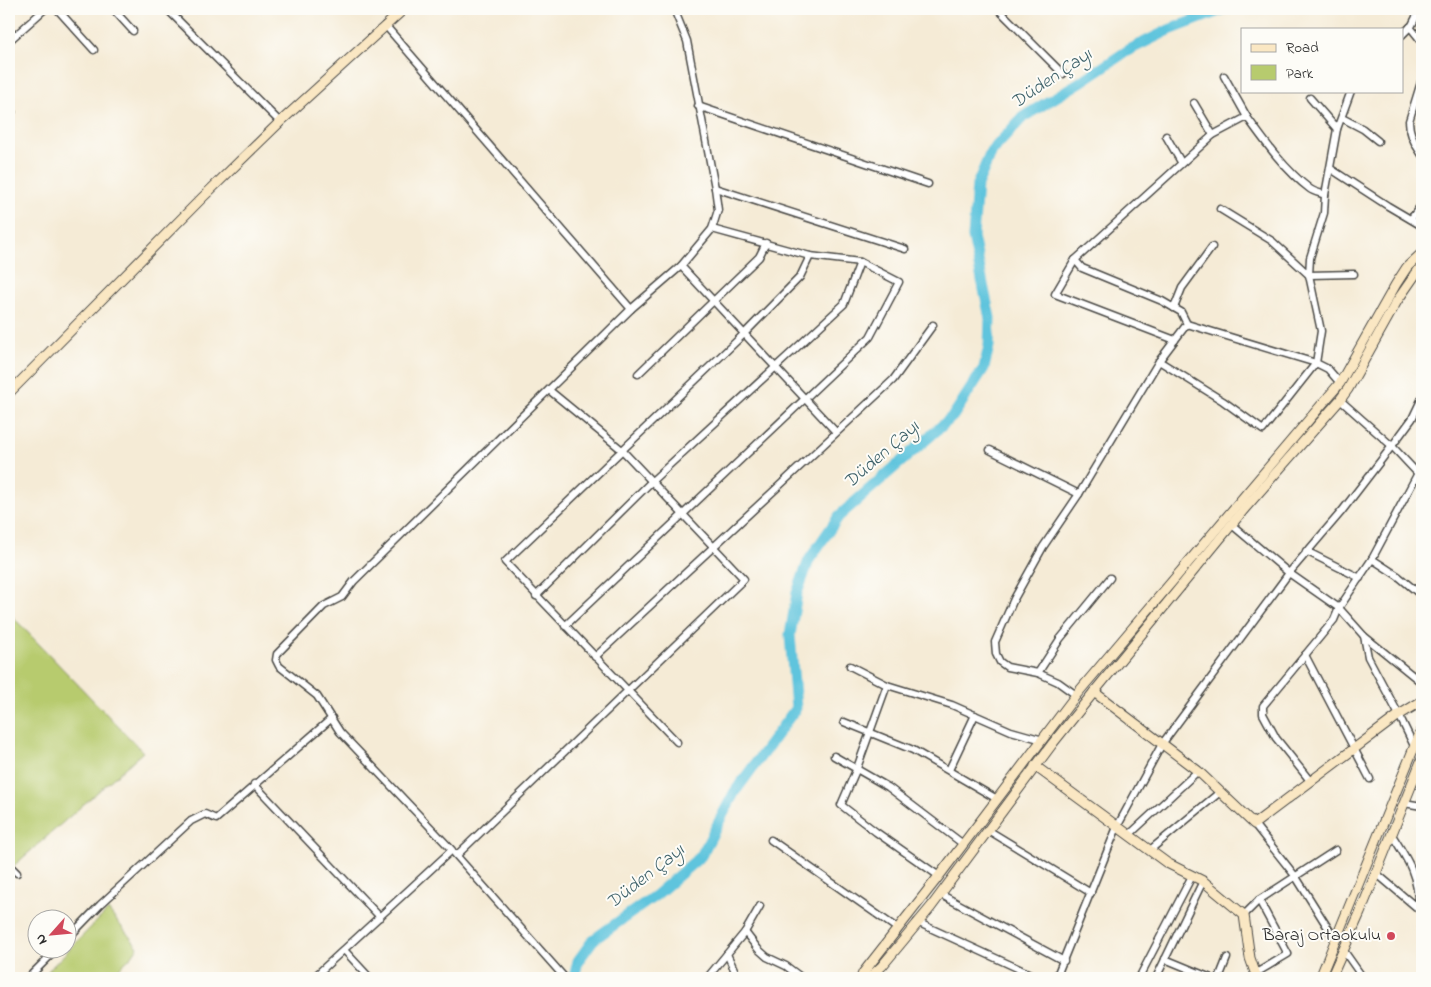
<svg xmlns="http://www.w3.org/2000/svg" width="1431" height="987" font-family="'Indie Flower',sans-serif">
<rect width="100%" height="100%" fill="#fdfcf7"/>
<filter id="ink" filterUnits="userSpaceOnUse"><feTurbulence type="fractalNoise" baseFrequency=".02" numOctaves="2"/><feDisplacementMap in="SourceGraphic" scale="10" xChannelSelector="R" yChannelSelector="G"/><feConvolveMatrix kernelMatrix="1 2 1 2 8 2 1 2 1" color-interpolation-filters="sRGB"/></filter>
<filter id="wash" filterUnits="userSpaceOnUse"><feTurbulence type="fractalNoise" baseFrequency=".0096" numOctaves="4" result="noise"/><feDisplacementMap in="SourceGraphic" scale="20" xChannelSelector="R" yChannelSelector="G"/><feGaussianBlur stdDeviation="1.12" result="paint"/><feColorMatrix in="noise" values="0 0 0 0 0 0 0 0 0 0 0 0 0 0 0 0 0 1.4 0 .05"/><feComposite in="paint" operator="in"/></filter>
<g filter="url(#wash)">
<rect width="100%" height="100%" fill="#f5ebd6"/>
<g fill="#b7cb6e" stroke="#717b4c">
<polygon points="9,613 143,752 9,870"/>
<polygon points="108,910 138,947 132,956 109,978 41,978"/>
</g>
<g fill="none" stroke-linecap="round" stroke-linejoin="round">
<polyline stroke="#5fc4dd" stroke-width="11" points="574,978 578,961 593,940 656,895 701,856 734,793 796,708 790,635 797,593 809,560 839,516 953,416 984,368 989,346 990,318 973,237 977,185 991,152 1023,117 1082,81 1127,51 1169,30 1224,9"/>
</g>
</g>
<g filter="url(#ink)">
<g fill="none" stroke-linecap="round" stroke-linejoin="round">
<defs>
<g id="street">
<polyline points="57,9 94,50"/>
<polyline points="113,9 133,31"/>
<polyline points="167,9 280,122"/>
<polyline points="998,9 1063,74"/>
<polyline points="385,25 631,309"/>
<polyline points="1410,27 1422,42"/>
<polyline points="1402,35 1412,25 1420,9"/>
<polyline points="9,41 45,9"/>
<polyline points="1224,76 1247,117"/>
<path d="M1422 79 1409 121C1409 133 1415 145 1422 155"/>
<polyline points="1310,98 1337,129"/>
<polyline points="1194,103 1213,135"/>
<polyline points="698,106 928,184"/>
<polyline points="9,109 12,112"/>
<polyline points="1342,118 1363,129 1378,141"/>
<polyline points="1166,136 1181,162"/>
<polyline points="1331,169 1388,206 1422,226"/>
<polyline points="715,188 905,249"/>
<polyline points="1220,209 1272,241 1309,275 1354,274"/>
<polyline points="1411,219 1422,204"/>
<polyline points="1075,260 1082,268 1162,301 1181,312 1187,324"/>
<polyline points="681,266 836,432"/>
<polyline points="1174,308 1182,288 1212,247"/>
<path d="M1175 340 1055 294 1075 260 1213 135 1247 117C1265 142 1285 170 1310 189 1314 192 1320 193 1325 195"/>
<polyline points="1159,361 1223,401 1263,430 1316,363 1321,331 1309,275 1310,258 1324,213 1325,195 1337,129 1351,91"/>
<polyline points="638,374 759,257 766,243"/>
<polyline points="1340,400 1392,446 1422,478"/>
<polyline points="990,450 1079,494"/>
<polyline points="1232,525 1289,573 1339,608 1364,636 1422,683"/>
<polyline points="1306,551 1360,578"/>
<polyline points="1372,559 1398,576 1422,596"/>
<polyline points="536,596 652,481 844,304 860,262"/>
<polyline points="565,626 870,337 899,282 860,262 810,256 712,229"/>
<polyline points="1364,636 1368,657 1399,715 1415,748"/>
<polyline points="1305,655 1370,779"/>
<polyline points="595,657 893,380 933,325"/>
<polyline points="850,666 887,685 952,705 1011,731 1043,740"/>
<polyline points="1038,673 1060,639 1110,578"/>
<polyline points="887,685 857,768 841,805 876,832 939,876"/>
<polyline points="1076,695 1058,682 1038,673 1007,667 1000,662 996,654 995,642 1014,599 1043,547 1079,494 1159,361 1187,324 1316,363 1328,369 1340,383"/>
<polyline points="844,722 913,750 997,799"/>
<polyline points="677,742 505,562 744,334 800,277 810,256"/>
<polyline points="834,756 888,787 963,844"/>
<polyline points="949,770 975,715"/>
<polyline points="1311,782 1276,738 1263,714 1263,706 1334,620 1339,608 1372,559 1418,473"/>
<polyline points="254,784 380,917"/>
<polyline points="1404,803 1422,806"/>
<polyline points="1254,824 1296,877 1335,939"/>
<polyline points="988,830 1091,893"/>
<polyline points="1129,835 1198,771"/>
<path d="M1392 835C1408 860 1419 877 1418 907"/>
<polyline points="771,840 898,929"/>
<polyline points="1150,850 1220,792"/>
<polyline points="455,854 565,978"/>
<polyline points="457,855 744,579 622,450 549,390"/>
<polyline points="9,865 17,873"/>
<polyline points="1376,873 1422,912"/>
<polyline points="940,894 1064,961"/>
<polyline points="1244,915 1259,900 1336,850"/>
<polyline points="917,922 1039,978"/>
<polyline points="745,932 758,949 767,957 786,966 802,978"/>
<polyline points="68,938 100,905 191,821 205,814 216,819 332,718"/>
<polyline points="344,950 370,978"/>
<polyline points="1344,951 1363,978"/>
<polyline points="727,954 738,978"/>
<polyline points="1165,959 1211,978"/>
<polyline points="1256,973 1288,954 1259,900"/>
<polyline points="28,978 56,950"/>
<polyline points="313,978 452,850 340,732 317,696 279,666 276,660 277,654 324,606 342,597 354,581 631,309 681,266 712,229 718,210 715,188 687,41 674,9"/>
<polyline points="707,978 745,932 760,906"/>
<polyline points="1056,978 1117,827 1162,744 1289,573 1342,511 1392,446 1412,419 1422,398"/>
<polyline points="1139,978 1192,876"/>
<polyline points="1156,978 1203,881"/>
<polyline points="1219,978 1227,958"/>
</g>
<g id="secondary">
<polyline points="9,393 202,198 280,122 404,9"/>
<polyline points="1094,692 1198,771 1254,824 1399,715 1422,701"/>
<polyline points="1035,766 1167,863 1203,881 1244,915 1250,958 1257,978"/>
<polyline points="861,978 863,973 939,876 1076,695 1340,383 1396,284 1407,267 1422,253"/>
<polyline points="869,978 882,966 931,907 1053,743 1094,692 1246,507 1340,400 1348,389 1397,301 1422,265"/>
<polyline points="1320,978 1422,728"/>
<polyline points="1331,978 1360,913 1422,759"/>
</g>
</defs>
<use href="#street" stroke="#494845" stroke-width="9"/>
<use href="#secondary" stroke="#494845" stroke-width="11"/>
<use href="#street" stroke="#fff" stroke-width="6"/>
<use href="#secondary" stroke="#fae7c3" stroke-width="9"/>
</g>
</g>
<circle fill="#d1495b" stroke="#fdfcf7" stroke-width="2" cx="1391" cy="936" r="5"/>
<g text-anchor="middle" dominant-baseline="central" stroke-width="4" stroke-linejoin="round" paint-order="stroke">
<g font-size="18" fill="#2b2b2b" stroke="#fdfcf7" text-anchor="end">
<text x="1381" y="936">Baraj Ortaokulu</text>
</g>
<g font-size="19" font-style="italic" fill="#3d6169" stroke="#fdfcf7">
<text transform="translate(1052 79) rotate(-34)">Düden Çayı</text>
<text transform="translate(882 455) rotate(-41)">Düden Çayı</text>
<text transform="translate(646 877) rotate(-38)">Düden Çayı</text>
</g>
</g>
<rect width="1431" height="987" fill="none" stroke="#fdfcf7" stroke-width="30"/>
<rect x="1241" y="28" width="162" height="65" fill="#fdfcf7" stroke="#a9a8a5"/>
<rect x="1251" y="44" width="25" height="8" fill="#fae7c3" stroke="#a9a8a5"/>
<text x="1286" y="52" font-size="15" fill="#2b2b2b">Road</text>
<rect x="1251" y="65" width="25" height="15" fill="#b7cb6e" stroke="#a9a8a5"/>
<text x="1286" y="78" font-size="15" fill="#2b2b2b">Park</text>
<g transform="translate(52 934) rotate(243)"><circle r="24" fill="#fdfcf7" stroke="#a9a8a5"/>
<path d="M0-4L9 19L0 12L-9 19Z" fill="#d1495b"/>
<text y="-8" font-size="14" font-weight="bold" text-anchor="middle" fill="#2b2b2b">N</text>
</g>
</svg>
